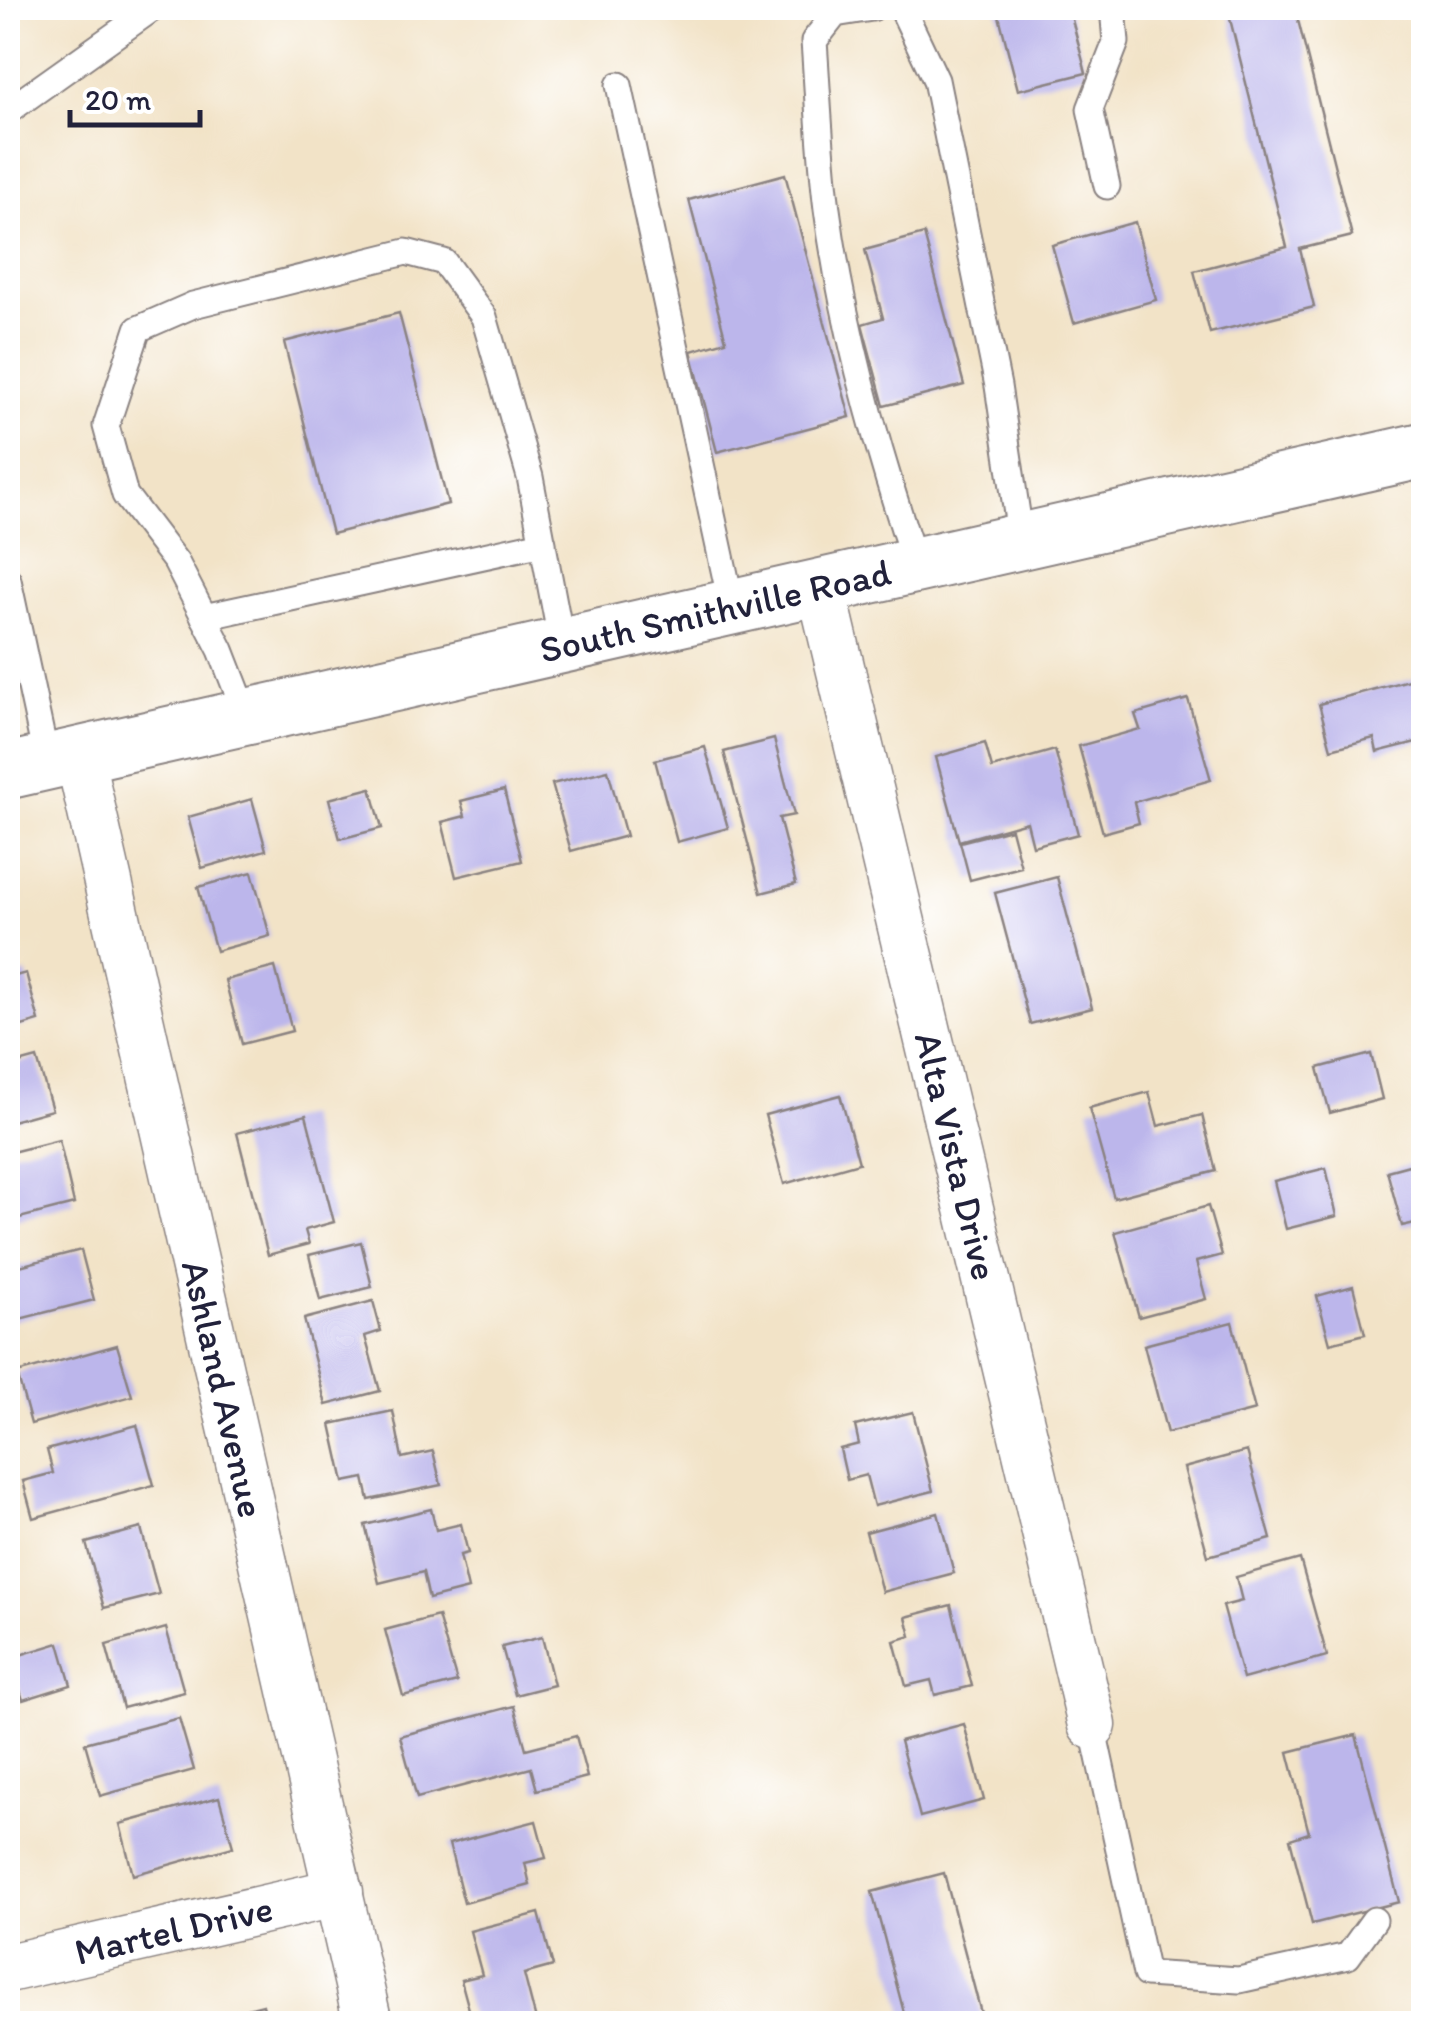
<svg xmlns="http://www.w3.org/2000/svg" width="1431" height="2031" font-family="Itim,sans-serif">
<rect width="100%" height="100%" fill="#fff"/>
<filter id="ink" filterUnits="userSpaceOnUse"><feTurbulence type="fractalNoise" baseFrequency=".01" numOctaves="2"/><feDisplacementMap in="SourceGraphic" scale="20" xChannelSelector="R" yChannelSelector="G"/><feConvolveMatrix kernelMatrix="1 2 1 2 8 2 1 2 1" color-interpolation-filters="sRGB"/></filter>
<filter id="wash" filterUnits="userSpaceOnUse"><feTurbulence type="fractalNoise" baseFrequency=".0048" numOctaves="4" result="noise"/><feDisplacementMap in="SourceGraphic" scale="40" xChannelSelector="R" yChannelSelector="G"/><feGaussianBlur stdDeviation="2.25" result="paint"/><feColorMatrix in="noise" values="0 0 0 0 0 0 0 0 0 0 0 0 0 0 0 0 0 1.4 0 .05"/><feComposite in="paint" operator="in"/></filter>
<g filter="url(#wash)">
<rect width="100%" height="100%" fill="#f2e3c7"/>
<g id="blocks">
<g fill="#bcb6eb">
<polygon points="997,8 1069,8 1086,73 1018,90"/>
<polygon points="1260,8 1295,8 1352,236 1300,249 1314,307 1210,333 1194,271 1287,247 1229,15"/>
<polygon points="785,174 850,417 717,452 691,351 726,341 689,200"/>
<polygon points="1135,222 1156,300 1074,323 1052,245"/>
<polygon points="924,234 964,385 884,406 862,324 883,318 865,250"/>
<polygon points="399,313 448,504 332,534 284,342"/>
<polygon points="1424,676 1424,740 1377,752 1374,738 1331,749 1319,704"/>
<polygon points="1188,699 1211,780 1134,802 1139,823 1103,833 1079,746 1140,729 1135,714"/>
<polygon points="774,739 794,815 779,818 796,884 761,893 724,752"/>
<polygon points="985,743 992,768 1055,750 1078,834 1033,846 1027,822 959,841 936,757"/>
<polygon points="705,747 728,828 677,842 655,760"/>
<polygon points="608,770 626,836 571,851 552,784"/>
<polygon points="371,788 382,828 340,839 329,799"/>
<polygon points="504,790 522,861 456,877 442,822 465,816 461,801"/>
<polygon points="252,799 266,850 202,868 188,817"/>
<polygon points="1011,829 1021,867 970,880 960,842"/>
<polygon points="252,872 270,936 216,951 198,887"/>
<polygon points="1057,877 1092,1008 1030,1024 995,893"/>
<polygon points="275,967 292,1031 242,1044 225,980"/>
<polygon points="26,973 39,1021 8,1030 8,978"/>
<polygon points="1371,1054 1382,1099 1330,1113 1318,1068"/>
<polygon points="37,1058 52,1110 8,1122 8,1066"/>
<polygon points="1149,1092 1158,1126 1202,1115 1216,1171 1114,1198 1089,1108"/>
<polygon points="840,1095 859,1163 784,1184 765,1115"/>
<polygon points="306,1115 334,1222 305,1230 309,1244 268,1255 237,1133"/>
<polygon points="59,1140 74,1204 8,1221 8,1153"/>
<polygon points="1424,1161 1424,1221 1402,1226 1387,1171"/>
<polygon points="1326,1168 1337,1216 1286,1229 1274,1181"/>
<polygon points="1208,1206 1222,1255 1196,1262 1206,1299 1139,1317 1115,1232"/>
<polygon points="361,1242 372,1287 320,1300 309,1255"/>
<polygon points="81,1250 94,1300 8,1322 8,1269"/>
<polygon points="1353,1286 1365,1334 1330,1343 1317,1296"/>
<polygon points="373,1301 381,1331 365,1336 380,1391 326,1405 304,1319"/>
<polygon points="1232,1322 1255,1410 1167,1433 1144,1345"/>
<polygon points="117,1345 132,1396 31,1424 17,1373"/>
<polygon points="393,1411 402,1458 433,1451 441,1485 369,1500 364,1478 344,1482 331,1424"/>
<polygon points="913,1412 933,1491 874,1506 866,1475 847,1480 840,1449 859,1444 855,1426"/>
<polygon points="137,1425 154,1485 33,1518 23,1481 53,1473 47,1450"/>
<polygon points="1247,1451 1271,1539 1208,1556 1184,1468"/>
<polygon points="431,1509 436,1530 461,1524 468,1553 460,1555 468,1589 429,1599 423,1572 379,1583 365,1525"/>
<polygon points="938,1513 954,1573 882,1592 866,1532"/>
<polygon points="141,1528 159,1594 104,1608 86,1543"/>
<polygon points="1300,1559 1327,1656 1243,1679 1223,1606 1242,1601 1236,1577"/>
<polygon points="951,1605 972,1686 935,1695 931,1680 906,1686 894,1641 911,1636 906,1617"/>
<polygon points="438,1616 457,1682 403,1696 385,1630"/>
<polygon points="166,1628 184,1692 123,1708 106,1645"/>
<polygon points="542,1637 554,1685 515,1695 502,1647"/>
<polygon points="59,1643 71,1685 23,1700 10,1658"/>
<polygon points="514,1706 526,1749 576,1736 587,1777 537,1790 531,1768 417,1798 400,1736"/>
<polygon points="179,1718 194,1770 100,1796 85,1743"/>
<polygon points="964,1724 984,1800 920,1817 900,1741"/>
<polygon points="1356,1735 1399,1902 1312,1924 1290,1839 1309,1833 1288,1752"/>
<polygon points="219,1797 233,1847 133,1875 120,1824"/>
<polygon points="536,1821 546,1858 525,1863 530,1885 464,1903 449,1844"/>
<polygon points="944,1873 982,2017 957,2024 907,2024 872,1892"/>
<polygon points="539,1913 553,1966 524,1974 537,2024 473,2024 461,1980 482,1975 470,1931"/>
<polygon points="263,2005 268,2024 194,2024 194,2022"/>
</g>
</g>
</g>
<g filter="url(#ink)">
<use href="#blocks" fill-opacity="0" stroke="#8a8281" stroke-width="2.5"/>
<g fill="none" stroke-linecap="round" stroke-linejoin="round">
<defs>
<g id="service">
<path d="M872 8 835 14 814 41C818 97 820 154 827 209 843 330 877 450 916 565"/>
<polyline points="902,8 936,80 998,386 1021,541"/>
<polyline points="619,85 732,607"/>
<polyline points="8,111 153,8"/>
<polyline points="1107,186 1090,109 1116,42 1113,8"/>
<polyline points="8,580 47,762"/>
<polyline points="204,617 543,543"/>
<polyline points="247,717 221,650 176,562 125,495 106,426 138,329 193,305 406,252 444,262 484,317 530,477 562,645"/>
<polyline points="1092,1725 1146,1974 1239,1980 1348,1956 1374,1920"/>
</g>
<g id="minor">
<path id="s1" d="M821 587 1092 1725"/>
<path id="s2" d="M79 755 368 2024"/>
<path id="s3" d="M8 1968 339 1892"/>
</g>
<g id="secondary">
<path id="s4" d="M8 771 1424 450"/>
</g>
</defs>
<use href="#service" stroke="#8a8281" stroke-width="29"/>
<use href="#minor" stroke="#8a8281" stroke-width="51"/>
<use href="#secondary" stroke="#8a8281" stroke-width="59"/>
<use href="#service" stroke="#fff" stroke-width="25"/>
<use href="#minor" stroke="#fff" stroke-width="48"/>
<use href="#secondary" stroke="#fff" stroke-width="55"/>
</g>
</g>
<g text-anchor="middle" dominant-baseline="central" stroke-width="8" stroke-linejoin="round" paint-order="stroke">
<g font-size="38" fill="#22223b" stroke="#fff">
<text stroke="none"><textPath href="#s4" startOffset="725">South Smithville Road</textPath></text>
<text stroke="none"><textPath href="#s1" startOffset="585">Alta Vista Drive</textPath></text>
<text stroke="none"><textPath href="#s2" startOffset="650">Ashland Avenue</textPath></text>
<text stroke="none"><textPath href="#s3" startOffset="170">Martel Drive</textPath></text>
</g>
</g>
<rect width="1431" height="2031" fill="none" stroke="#fff" stroke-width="40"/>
<path d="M70 110v15h130v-15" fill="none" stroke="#22223b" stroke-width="5"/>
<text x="85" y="110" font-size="30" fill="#22223b" stroke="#ffffff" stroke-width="8" paint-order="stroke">20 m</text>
</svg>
